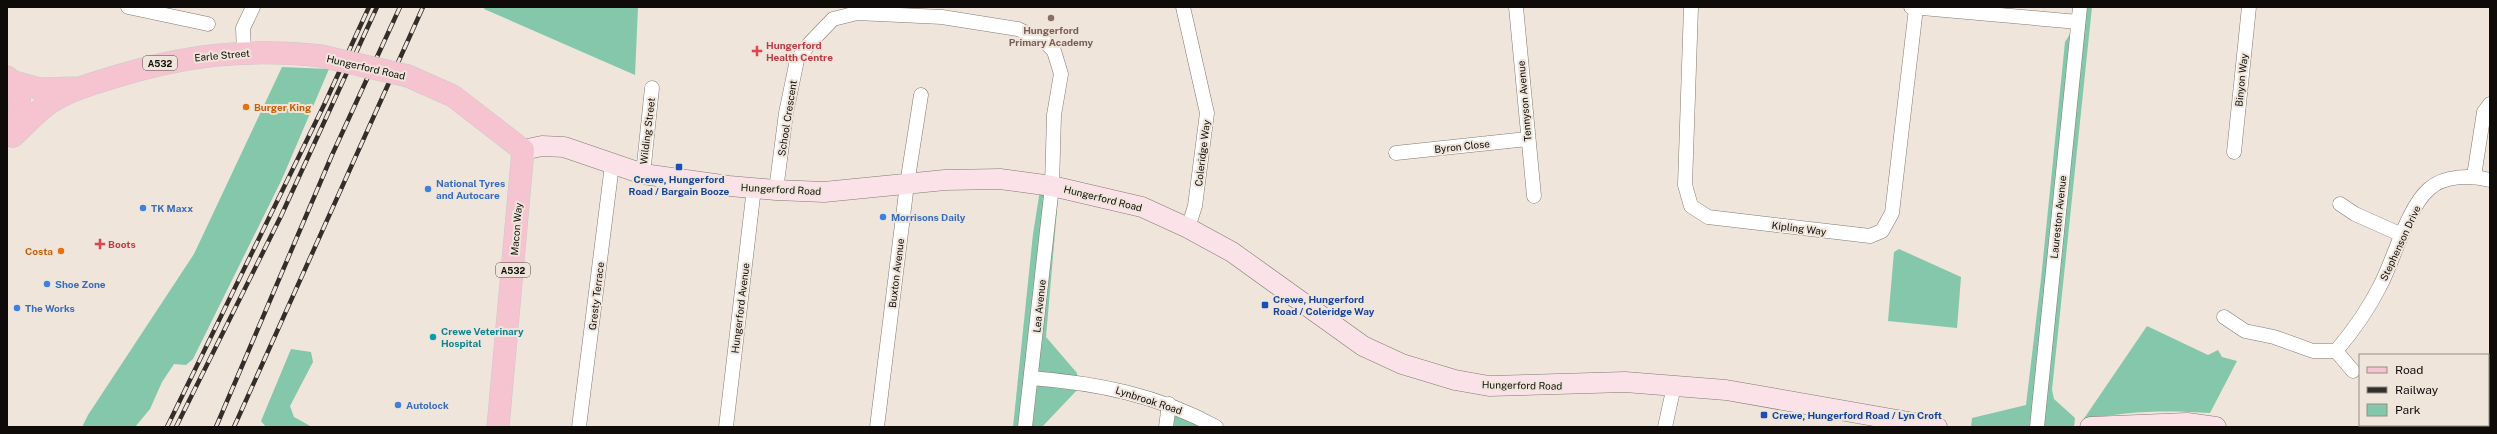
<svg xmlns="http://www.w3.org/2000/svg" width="2497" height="434" font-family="'Public Sans',sans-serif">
<rect width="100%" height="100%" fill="#efe5db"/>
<g fill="#84c7aa">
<polygon points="485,7 638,7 635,75 484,9"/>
<polygon points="2087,7 2092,7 2052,390 2054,399 2075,418 2074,427 1971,427 1972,418 2026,405 2041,279 2065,42"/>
<polygon points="282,67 329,69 282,179 193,359 186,365 174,364 162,382 150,409 135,427 82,427 88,415 194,254"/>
<polygon points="1041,184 1059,187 1046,337 1077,373 1077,390 1042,427 1013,427 1033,234"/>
<polygon points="1899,249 1961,277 1957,328 1888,321 1894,252"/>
<path d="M2147 326 2208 355 2218 350 2222 357 2237 361 2210 413C2166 410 2126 411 2083 420Z"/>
<polygon points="291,349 311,352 313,362 290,406 294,417 312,427 266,427 261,421"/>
<polygon points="1169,404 1216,427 1166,427"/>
</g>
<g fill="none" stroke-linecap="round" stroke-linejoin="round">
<defs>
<g id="street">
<polyline points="128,7 208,24"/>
<polyline points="1183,7 1207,113 1195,206 1188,228"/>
<polyline points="1516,7 1534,196"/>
<polyline points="1691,7 1685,185 1691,206 1708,217 1870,236 1882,231 1892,213 1916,8"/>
<polyline points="1911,7 2078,22"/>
<polyline points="244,52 243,28 253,7"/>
<polyline points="2234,152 2249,7"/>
<polyline points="1396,153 1527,139"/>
<polyline points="643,174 652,88"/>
<polyline points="2474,176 2484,112 2490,104"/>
<polyline points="776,190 786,113 797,60 810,43 833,19 857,13 942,17 1018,29 1044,41 1054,51 1061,74 1054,115 1052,186 1025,427"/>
<polyline points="2340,204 2355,214 2402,235"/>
<path d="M2224 317 2245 331 2274 337 2313 351H2336C2353 331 2368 310 2380 286 2394 260 2407 208 2429 189 2444 175 2472 175 2490 180"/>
<polyline points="2336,351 2353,371"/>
<path d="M1031 378C1096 383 1158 395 1216 427"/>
<polyline points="579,427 612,165"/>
<polyline points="726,427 754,188"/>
<polyline points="877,427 907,184 921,95"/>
<polyline points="1166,427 1169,404"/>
<polyline points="1665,427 1674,386"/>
<polyline points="2037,427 2080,7"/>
</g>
<g id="secondary">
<polyline points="523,150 542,146 564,147 643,174 729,186 776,190 824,192 945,180 1000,179 1052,186 1142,207 1188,228 1232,252 1363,346 1402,364 1455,380 1489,386 1625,382 1726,390 1937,427"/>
<polyline points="2090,427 2187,423 2216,427"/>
</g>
<g id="primary">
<polyline points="408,76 453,96 523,150 498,427"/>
<path d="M7 77C24 94 22 116 13 136"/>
<polyline points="11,81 40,89 74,88"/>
<path d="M13 136C23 127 33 116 44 107 63 92 88 85 111 78 185 55 244 48 321 56"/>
</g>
</defs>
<use href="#street" stroke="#827971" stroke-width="15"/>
<use href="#secondary" stroke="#827971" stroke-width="21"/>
<use href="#primary" stroke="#cac9c9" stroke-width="23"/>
<use href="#street" stroke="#fff" stroke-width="14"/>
<use href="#secondary" stroke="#fae2e8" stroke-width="20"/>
<use href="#primary" stroke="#f6c4d1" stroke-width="22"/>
<defs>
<g id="rail">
<polyline points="167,427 324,105 369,7"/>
<polyline points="176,427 281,216 377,7"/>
<polyline points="216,427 332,155 400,7"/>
<polyline points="234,427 423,7"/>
</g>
</defs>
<use href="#rail" stroke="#332e2a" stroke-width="4.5"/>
<use href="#rail" stroke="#efe5db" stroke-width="3" stroke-dasharray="9" stroke-linecap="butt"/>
<defs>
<polyline id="primary-bridge" points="321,56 408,76"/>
</defs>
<use href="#primary-bridge" stroke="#cac9c9" stroke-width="23" stroke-linecap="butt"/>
<use href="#primary-bridge" stroke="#f6c4d1" stroke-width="22"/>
</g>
<circle fill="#8d6e63" stroke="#efe5db" stroke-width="1.5" cx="1051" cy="18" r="4"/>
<g fill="#e0444e" stroke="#efe5db" stroke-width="1.5">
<path d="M755 45h4v4h4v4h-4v4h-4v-4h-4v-4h4z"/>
<path d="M98 238h4v4h4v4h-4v4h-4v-4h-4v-4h4z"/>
</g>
<g fill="#e8710a" stroke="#efe5db" stroke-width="1.5">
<circle cx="246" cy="107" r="4"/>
<circle cx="61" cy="251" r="4"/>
</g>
<g fill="#1a4fb4" stroke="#efe5db" stroke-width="1.5">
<rect x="675" y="163" width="8" height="8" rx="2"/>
<rect x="1261" y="301" width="8" height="8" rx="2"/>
<rect x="1760" y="411" width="8" height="8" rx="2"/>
</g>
<g fill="#3f7fe0" stroke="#efe5db" stroke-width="1.5">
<circle cx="428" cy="189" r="4"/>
<circle cx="143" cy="208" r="4"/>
<circle cx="883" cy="217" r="4"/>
<circle cx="47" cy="284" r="4"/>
<circle cx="17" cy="308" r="4"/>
<circle cx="398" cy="405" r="4"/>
</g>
<circle fill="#0f9aa8" stroke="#efe5db" stroke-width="1.5" cx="433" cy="337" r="4"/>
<g text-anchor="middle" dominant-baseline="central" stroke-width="4" stroke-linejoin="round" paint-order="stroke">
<g fill="#efe5db" stroke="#524c47" stroke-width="1">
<rect x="143" y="56" width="34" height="14" rx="3"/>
<rect x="496" y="263" width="34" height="14" rx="3"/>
</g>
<g font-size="9" font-weight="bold" fill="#0f0b08">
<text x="160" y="63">A532</text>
<text x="513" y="270">A532</text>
</g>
<g font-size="10" font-weight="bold" fill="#785e54" stroke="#efe5db">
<text x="1051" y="30">Hungerford<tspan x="1051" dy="12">Primary Academy</tspan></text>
</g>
<g font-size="10" font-weight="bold" fill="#be3a42" stroke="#efe5db" text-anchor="start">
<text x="766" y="45">Hungerford<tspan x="766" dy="12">Health Centre</tspan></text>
<text x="108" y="244">Boots</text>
</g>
<g font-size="10" fill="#0f0b08" stroke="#efe5db">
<text transform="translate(222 55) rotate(-5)">Earle Street</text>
<text transform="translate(366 67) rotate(13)">Hungerford Road</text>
<text transform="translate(2241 80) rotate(-84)">Binyon Way</text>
<text transform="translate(1524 101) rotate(-95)">Tennyson Avenue</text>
<text transform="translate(787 118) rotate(-81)">School Crescent</text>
<text transform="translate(647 131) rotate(-83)">Wilding Street</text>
<text transform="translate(1462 146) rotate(-6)">Byron Close</text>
<text transform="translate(1202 153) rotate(-83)">Coleridge Way</text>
<text transform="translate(781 189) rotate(3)">Hungerford Road</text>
<text transform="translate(1103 198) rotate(14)">Hungerford Road</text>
<text transform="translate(2058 217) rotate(-84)">Laureston Avenue</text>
<text transform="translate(1799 228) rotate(7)">Kipling Way</text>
<text transform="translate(516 229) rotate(-85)">Macon Way</text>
<text transform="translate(2400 243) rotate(-65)">Stephenson Drive</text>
<text transform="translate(896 273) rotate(-83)">Buxton Avenue</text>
<text transform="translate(596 296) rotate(-83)">Gresty Terrace</text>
<text transform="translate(1039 306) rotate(-84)">Lea Avenue</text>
<text transform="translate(740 308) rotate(-83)">Hungerford Avenue</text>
<text transform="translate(1522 385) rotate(1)">Hungerford Road</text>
<text transform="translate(1149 400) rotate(18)">Lynbrook Road</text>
</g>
<g font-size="10" font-weight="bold" fill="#c56008" stroke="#efe5db" text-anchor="start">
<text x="254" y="107">Burger King</text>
<text x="53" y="251" text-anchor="end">Costa</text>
</g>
<g font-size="10" font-weight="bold" fill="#164399" stroke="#efe5db" text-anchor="start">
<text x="679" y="179" text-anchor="middle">Crewe, Hungerford<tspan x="679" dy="12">Road / Bargain Booze</tspan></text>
<text x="1273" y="299">Crewe, Hungerford<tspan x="1273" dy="12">Road / Coleridge Way</tspan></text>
<text x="1772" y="415">Crewe, Hungerford Road / Lyn Croft</text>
</g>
<g font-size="10" font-weight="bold" fill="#366cbe" stroke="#efe5db" text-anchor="start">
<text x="436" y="183">National Tyres<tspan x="436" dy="12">and Autocare</tspan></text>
<text x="151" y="208">TK Maxx</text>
<text x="891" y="217">Morrisons Daily</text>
<text x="55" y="284">Shoe Zone</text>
<text x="25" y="308">The Works</text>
<text x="406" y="405">Autolock</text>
</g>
<g font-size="10" font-weight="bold" fill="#0d838f" stroke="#efe5db" text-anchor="start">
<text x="441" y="331">Crewe Veterinary<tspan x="441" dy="12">Hospital</tspan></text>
</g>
</g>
<rect width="2497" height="434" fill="none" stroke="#0f0b08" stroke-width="16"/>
<rect x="2359" y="354" width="130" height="72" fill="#efe5db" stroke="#958e87"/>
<rect x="2367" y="367" width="20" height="6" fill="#f6c4d1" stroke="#958e87"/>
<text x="2395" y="374" font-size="12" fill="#0f0b08">Road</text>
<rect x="2367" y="387" width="20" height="6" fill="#332e2a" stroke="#958e87"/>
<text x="2395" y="394" font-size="12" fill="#0f0b08">Railway</text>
<rect x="2367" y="404" width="20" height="12" fill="#84c7aa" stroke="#958e87"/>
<text x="2395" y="414" font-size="12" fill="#0f0b08">Park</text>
</svg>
